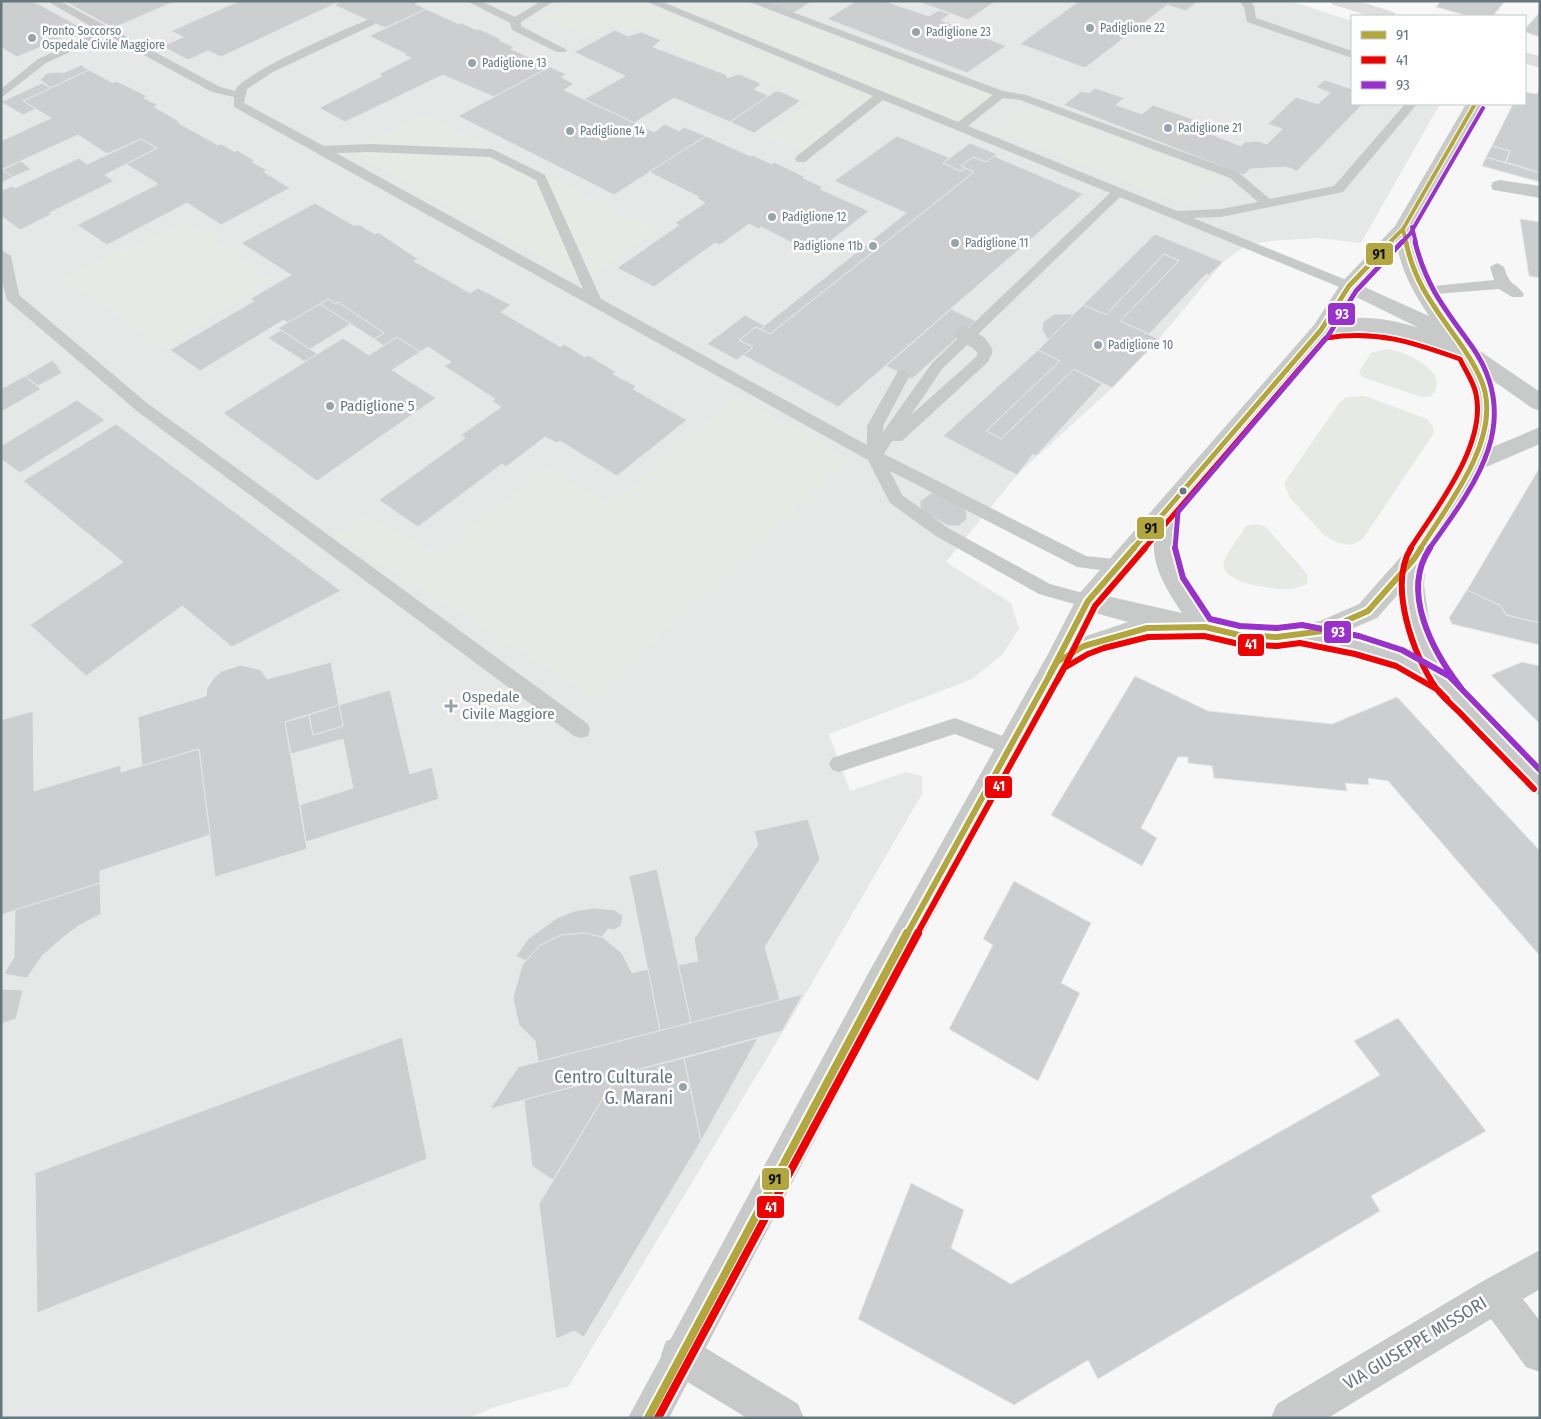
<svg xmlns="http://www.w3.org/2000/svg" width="1541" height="1419" font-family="'Fira Sans Condensed',sans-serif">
<rect width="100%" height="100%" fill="#f7f7f7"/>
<polygon fill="#e6e8e7" points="1,1 1290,1 1352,21 1352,104 1440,104 1361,243 1318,238 1270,241 1247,245 1223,262 1159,339 1112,388 1017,475 946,562 1011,603 1019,628 1003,654 972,679 829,734 850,791 906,772 922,776 922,794 795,1012 569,1386 495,1407 468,1418 1,1418"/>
<g fill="#e6e9e4">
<polygon points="569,1 639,1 875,99 803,150 761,136 811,103 735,69 727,75 671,51 682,43 636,28 630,31 612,25 590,38 541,15"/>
<polygon points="662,1 742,1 992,95 961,124"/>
<polygon points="1029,106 1218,176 1190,206 997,132"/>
<polygon points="422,113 654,231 584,282 350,151"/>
<polygon points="187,221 272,278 163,349 64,278"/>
<path d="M1387 349C1406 351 1453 373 1431 396L1422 397 1362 377 1359 372 1371 353Z"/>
<polygon points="736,395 848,458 595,698 336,536 364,514 440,554 546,468 612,505"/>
<polygon points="1365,396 1427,419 1433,427 1434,433 1362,540 1351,545 1339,543 1325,536 1290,498 1284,483 1340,402 1347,397"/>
<path d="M1257 524 1266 527 1308 575 1307 584C1301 586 1294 589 1288 589 1274 590 1218 583 1224 562 1228 550 1240 537 1246 526Z"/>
</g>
<g fill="#cccecf" stroke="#e6e6e6">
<polygon points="1,1 33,1 84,29 17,57 1,47"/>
<polygon points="64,1 176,1 113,28"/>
<polygon points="239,1 341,1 221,57 208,51 188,60 162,46 183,37 171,31"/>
<polygon points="341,1 409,1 426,9 385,28 334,5"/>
<polygon points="769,1 813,1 792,14 766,3"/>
<polygon points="856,1 884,1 929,16 939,10 950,14 941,20 1006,46 967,73 827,19"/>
<polygon points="925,1 996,1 968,20 922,3"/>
<polygon points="1079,1 1198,1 1186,11 1167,5 1085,68 1020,44"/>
<polygon points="1441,1 1505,1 1493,16 1468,16 1436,7"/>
<polygon points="426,9 459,24 462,23 477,30 479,29 501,39 499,40 514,47 511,49 550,67 494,97 443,75 345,122 319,108 382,76 379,74 411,58 404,55 406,54 369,36"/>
<polygon points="1540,12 1540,37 1525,32 1525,29"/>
<polygon points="615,30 628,36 641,32 661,40 653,47 727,75 727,78 739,74 760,83 760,85 754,89 769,96 730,122 674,98 634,123 584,99 625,76 574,52"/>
<polygon points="81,65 89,70 51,88 40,80 47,73 59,72 63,73"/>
<polygon points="550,67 566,74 561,77 574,84 564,90 654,132 665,124 679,131 684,127 706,136 614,195 458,116"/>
<polygon points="89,70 113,83 116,81 147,96 144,98 158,105 154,107 179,121 177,122 218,145 221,144 235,152 237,150 255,161 252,162 267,170 264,172 290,188 221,225 187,203 107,245 77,225 158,184 126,164 157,148 141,139 107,154 78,135 1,170 1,141 51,118 23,101"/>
<polygon points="1325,80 1352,89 1352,104 1363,104 1297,171 1286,167 1250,169 1244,175 1064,105 1081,91 1089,93 1095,88 1124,98 1116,105 1142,114 1153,105 1215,127 1208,133 1241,146 1244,142 1258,141 1267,144 1282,129 1268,124 1296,97 1318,104 1330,93 1316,87"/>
<polygon points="42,83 51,88 23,101 36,109 23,115 1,102"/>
<polygon points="1540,89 1540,173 1506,162 1510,151 1492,146 1513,104 1525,104 1525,92 1537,94"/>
<polygon points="779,91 799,100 799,102 754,133 730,122 774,92"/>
<polygon points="706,136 750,156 752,155 772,164 774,162 805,177 803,178 823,187 820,189 869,211 814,254 761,227 759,229 749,224 720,245 715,243 654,287 617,268 679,225 675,223 705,203 697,198 699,197 649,172"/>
<polygon points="897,136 950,158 943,163 961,171 965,168 974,172 770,334 760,329 906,213 834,181"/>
<polygon points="141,139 157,148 105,175 114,181 49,213 52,214 20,230 1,216 1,191 12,186 15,188 79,158 87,164"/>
<polygon points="970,143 997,154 986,162 973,157 961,166 965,168 961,171 943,163"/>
<polygon points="1492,146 1510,151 1505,163 1486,157"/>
<polygon points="994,156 1083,194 838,407 743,355 753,347 739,340 756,327 770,334 974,172 961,166 973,157 986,162"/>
<polygon points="1486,157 1540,173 1540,182 1482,166"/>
<polygon points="21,161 31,169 13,177 2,170"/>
<polygon points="1,170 2,170 13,177 1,183"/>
<polygon points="315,203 355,226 358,224 375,234 378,232 418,259 414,261 470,293 478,288 511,305 501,312 561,347 564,344 585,357 588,355 616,372 613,374 636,386 633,389 687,420 617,476 560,441 557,443 545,437 506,467 502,464 418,527 379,500 465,438 461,435 501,407 492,401 495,399 444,366 451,362 428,347 420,352 397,337 384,346 374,339 384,333 338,302 335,304 328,299 288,323 284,320 200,371 170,350 254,301 250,299 291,275 241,243"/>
<polygon points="1520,219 1540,222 1540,278 1529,276"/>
<polygon points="1155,234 1223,262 1209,275 1206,274 1149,334 1120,321 1179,261 1164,254 1106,315 1083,305"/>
<polygon points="1164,254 1179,261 1120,321 1159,339 1112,388 1074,369 1001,439 986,431 1060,361 1038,350 1083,305 1106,315"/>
<polygon points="328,299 335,304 338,302 384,333 374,339 320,304"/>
<polygon points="320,304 351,324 310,349 278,328"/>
<polygon points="951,309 976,321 912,379 886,366"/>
<polygon points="1054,314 1074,314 1048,340 1042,330 1043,322"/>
<polygon points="745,315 765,326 760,329 756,327 739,340 753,347 737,360 707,344"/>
<polygon points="281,330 310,349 318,354 305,362 268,338"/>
<polygon points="397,337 420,352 392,370 436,398 317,481 223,413 343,338 369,355"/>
<polygon points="1038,350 1060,361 986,431 1001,439 1074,369 1102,384 1036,456 1033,454 1017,475 943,436"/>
<polygon points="53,360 62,373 38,386 25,376"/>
<polygon points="25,376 41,389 1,412 1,389"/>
<polygon points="77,400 105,420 20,473 1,459 1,446"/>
<polygon points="116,424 341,591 232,647 182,606 86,676 30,625 123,562 23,481"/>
<polygon points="1540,467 1540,623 1506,615 1501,606 1467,590"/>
<polygon points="931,493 941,494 961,505 966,511 967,519 959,526 948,526 925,513 920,508 920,501"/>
<polygon points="1467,590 1501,606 1506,615 1540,623 1540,645 1452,624 1449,618"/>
<polygon points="331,662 339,705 285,722 307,849 215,877 199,749 142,766 138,717 206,696 207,688 215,677 222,671 241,665 261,670 267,679"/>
<polygon points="1522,662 1540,666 1540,724 1491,675"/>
<polygon points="1135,676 1208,711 1332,724 1397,697 1540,851 1540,956 1388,781 1368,778 1369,785 1345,783 1347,791 1214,778 1212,766 1188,763 1188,757 1178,757 1141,828 1157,838 1142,866 1051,815"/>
<polygon points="390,690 410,774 432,767 439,799 306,842 300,805 353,788 343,739 291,754 285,722 309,715 313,735 343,726 339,705"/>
<polygon points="339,705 343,726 313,735 309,715"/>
<polygon points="33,711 34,791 121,765 121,772 199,749 210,835 100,871 100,883 1,915 1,720"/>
<polygon points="808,819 820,859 765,947 780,1000 691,1023 678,965 698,961 694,939 758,845 754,831"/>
<polygon points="657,869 691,1023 660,1031 629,876"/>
<polygon points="1014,881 1091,923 1061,983 1080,993 1038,1081 949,1029 993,945 983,939"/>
<polygon points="100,883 101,914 78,926 61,939 42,956 27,978 4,974 14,957 15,910"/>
<polygon points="594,908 615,910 623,916 621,926 614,930 608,929 602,937 585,933 561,935 539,946 526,961 516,956 528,939 557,918 574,911"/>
<polygon points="585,933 602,937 622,953 632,973 648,969 660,1031 538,1062 535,1041 519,1025 513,998 522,965 539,946 561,935"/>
<polygon points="1,989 23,990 16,1019 1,1024"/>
<polygon points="803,994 782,1031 490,1109 518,1067"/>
<polygon points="1398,1018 1486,1131 1371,1196 1380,1211 1098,1379 1088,1360 1014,1405 858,1319 911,1183 964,1210 951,1248 1011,1284 1380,1075 1354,1041"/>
<polygon points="402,1037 427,1159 37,1313 35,1173"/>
<polygon points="758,1038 701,1141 684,1058"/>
<polygon points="684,1058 701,1141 584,1337 574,1331 556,1339 539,1204 617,1075"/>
<polygon points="617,1075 553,1180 532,1166 524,1100"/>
</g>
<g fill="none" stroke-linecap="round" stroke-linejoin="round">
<defs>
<g id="secondary">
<polygon points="1331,1 1356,1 1394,13 1396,16 1372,16 1333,4"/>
<polygon points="1525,53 1540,57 1540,67 1525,63"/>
</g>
</defs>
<use href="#secondary" stroke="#d3d4d5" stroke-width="1"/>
<g fill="#c8caca" fill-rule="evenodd">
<path d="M47 1H60L220 87 235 91C240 74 346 29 367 20H375V24L273 72 247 89 244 103 324 146 370 144 492 149 545 175 601 299 867 445V426L898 371 903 370 910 375 883 426V432L932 363 1110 193 883 100 805 162H797L795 159 797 156 873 96 645 1H660L958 122 993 95 747 1H763L1003 91 1026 95 1238 172 1270 199 1334 186 1405 104H1417L1343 192 1221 217 1193 218 1354 283 1356 286 1354 289H1344L1120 197 942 369 911 415 976 357 980 348H990L992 351 988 362 902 441H892L884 454 1086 556 1122 560 1125 565 1122 570 1116 572 1077 567 890 471 902 495 948 528 1050 584 1094 596 1097 601 1094 606 1088 608 1039 594 936 536 890 503 868 460 234 107V97L212 92 107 35 46 63 1 98V89L38 59 99 31ZM1003 98 1020 100 1230 178 1258 202 1221 209 1177 211 968 126ZM370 152 490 157 536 180 583 289 336 153Z"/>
<polygon points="408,1 420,1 413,5"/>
<polygon points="467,1 481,1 515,17 541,1 554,1 521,22 521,26 567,50 565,52 557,52 512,30 510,23"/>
<polygon points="1239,1 1250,1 1254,6 1256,18 1352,51 1352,58 1247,22 1244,7"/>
<polygon points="1,250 11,256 19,295 147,403 588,724 590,730 588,736 581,738 574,736 137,411 7,300 1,277"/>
<path d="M1497 263 1504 267C1510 287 1514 281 1524 294L1522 297H1512L1499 289 1423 295 1416 291 1423 287 1494 280 1490 267Z"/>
<polygon points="955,718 1016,741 1019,747 1016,753 1009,755 955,734 839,772 832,770 829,764 832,758"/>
</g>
<g fill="#c8caca" fill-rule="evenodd">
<polygon points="1500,180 1540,186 1540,198 1493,190 1491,186 1493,182"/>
<polygon points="1349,280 1429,316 1540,392 1540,411 1532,408 1415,326 1342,290 1339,286 1342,282"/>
<polygon points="1540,427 1540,444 1472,473 1464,471 1460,465 1464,459"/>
<path d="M1414 549 1423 552 1426 559 1424 585 1431 634 1453 675 1540 764V795L1530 792C1487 747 1448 693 1391 667 1360 652 1323 652 1291 641L1287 634 1291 627C1312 619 1394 642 1415 654 1402 628 1391 579 1405 552Z"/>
<polygon points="1540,1250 1540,1289 1523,1299 1540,1321 1540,1372 1526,1367 1491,1319 1328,1418 1271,1418 1277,1404 1483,1281"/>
<polygon points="680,1336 694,1341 798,1404 804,1418 747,1418 666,1369 661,1355 666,1341"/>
</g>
<path fill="#c8caca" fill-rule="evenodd" d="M1466 104H1484L1413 229 1421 266 1433 291 1477 352 1496 391 1498 422 1484 465 1423 566 1377 618 1323 641 1277 648 1239 646 1176 633 1166 638 1137 641 1115 647 1066 670 891 994 669 1418H628L869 972 1048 654 1079 594 1314 325 1342 282 1395 226ZM1397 247C1404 281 1423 308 1443 336 1409 324 1374 313 1338 320L1357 290ZM1359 331 1398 336 1457 357 1474 391 1476 422 1461 464 1405 552 1359 604 1320 621 1277 626 1239 624 1214 620 1187 579 1178 549 1181 509 1328 336ZM1154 541C1152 568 1168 592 1182 613L1107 596ZM1095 613 1128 622 1083 637Z"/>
<use href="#secondary" fill="#dedede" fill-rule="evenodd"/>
<polyline stroke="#c8caca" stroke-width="15" points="963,334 979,343 985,351"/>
<defs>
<g id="bus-1-far3">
<polyline points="1403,229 1406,243"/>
<polyline points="1389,243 1403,229 1475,104"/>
</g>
<g id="bus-1-far2">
<path d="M1406 242C1414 281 1432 304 1454 335 1465 350 1481 374 1485 392 1497 445 1447 506 1420 549"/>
<polyline points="1133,549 1321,330 1349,286 1391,242"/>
</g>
<g id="bus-1-far1">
<polyline points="1050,674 1088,601 1134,548"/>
<polyline points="907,934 1057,662 1084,646 1147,628 1205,627 1239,635 1277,637 1323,631 1368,611 1414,559 1421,548"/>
</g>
<polyline id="bus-1" points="648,1418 907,933"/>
<path id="bus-2-far2" d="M1144 549 1326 338C1377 330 1412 342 1460 359 1465 370 1474 382 1476 394 1487 445 1436 508 1410 549"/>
<g id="bus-2-far1">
<path d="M1411 548C1388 585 1413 655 1436 688 1444 699 1456 708 1465 718 1488 742 1511 765 1534 789"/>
<polyline points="1057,681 1064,668 1088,654 1104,648 1148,637 1204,636 1239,644 1277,646 1300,643 1355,654 1396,666 1438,690 1447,699"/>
<polyline points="917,934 1065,666 1095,606 1145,548"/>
</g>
<polyline id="bus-2" points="658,1418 918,933"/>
<g id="bus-3-far2">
<polyline points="1412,227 1416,243"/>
<polyline points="1401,243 1410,234 1483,108"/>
</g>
<g id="bus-3-far1">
<path d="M1415 242C1427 289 1446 310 1473 348 1524 423 1474 486 1429 549"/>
<polyline points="1175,549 1178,512 1328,336 1356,291 1402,242"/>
</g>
<g id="bus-3">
<polyline points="1175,548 1183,578 1210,619 1240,626 1277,628 1302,625 1359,636 1402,650 1449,676 1540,770"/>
<path d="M1430 548C1400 592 1433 652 1461 688"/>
</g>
</defs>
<use href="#bus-1-far3" stroke="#fff" stroke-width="6"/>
<use href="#bus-1-far2" stroke="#fff" stroke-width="8"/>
<use href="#bus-1-far1" stroke="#fff" stroke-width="10"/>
<use href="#bus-1" stroke="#fff" stroke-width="12"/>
<use href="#bus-2-far2" stroke="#fff" stroke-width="8"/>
<use href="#bus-2-far1" stroke="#fff" stroke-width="10"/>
<use href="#bus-2" stroke="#fff" stroke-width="12"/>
<use href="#bus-3-far2" stroke="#fff" stroke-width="6"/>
<use href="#bus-3-far1" stroke="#fff" stroke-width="8"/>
<use href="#bus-3" stroke="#fff" stroke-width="10"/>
<use href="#bus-1-far3" stroke="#b2a73f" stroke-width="4"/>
<use href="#bus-1-far2" stroke="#b2a73f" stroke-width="5"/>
<use href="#bus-1-far1" stroke="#b2a73f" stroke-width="6"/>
<use href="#bus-1" stroke="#b2a73f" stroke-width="8"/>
<use href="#bus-2-far2" stroke="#e00" stroke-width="5"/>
<use href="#bus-2-far1" stroke="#e00" stroke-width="6"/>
<use href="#bus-2" stroke="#e00" stroke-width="8"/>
<use href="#bus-3-far2" stroke="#9932cc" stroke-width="4"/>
<use href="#bus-3-far1" stroke="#9932cc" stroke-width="5"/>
<use href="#bus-3" stroke="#9932cc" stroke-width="6"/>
</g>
<g fill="#99a4a8" stroke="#fff" stroke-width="2">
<circle cx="1090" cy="28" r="5"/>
<circle cx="916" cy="32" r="5"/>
<circle cx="32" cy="38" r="5"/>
<circle cx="472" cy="63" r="5"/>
<circle cx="1168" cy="128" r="5"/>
<circle cx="570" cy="131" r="5"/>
<circle cx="772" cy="217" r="5"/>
<circle cx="955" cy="243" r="5"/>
<circle cx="873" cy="246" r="5"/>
<circle cx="1098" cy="345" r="5"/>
<circle cx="330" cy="406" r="5"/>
<path d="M448.5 698.5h5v5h5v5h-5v5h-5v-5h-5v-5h5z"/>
<circle cx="683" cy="1087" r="5"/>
</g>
<circle fill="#66777e" stroke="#fff" stroke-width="2" cx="1183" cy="491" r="4.5"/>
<g text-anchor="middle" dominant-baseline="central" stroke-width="5" stroke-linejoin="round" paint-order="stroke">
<g font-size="12" fill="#66777e" stroke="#fff" text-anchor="start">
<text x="1100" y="28">Padiglione 22</text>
<text x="42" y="31">Pronto Soccorso<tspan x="42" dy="14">Ospedale Civile Maggiore</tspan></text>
<text x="926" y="32">Padiglione 23</text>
<text x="482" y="63">Padiglione 13</text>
<text x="1178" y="128">Padiglione 21</text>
<text x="580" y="131">Padiglione 14</text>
<text x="782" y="217">Padiglione 12</text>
<text x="965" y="243">Padiglione 11</text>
<text x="863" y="246" text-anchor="end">Padiglione 11b</text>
<text x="1108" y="345">Padiglione 10</text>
</g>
<g font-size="15" fill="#66777e" stroke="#fff" text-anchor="start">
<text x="340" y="406">Padiglione 5</text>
<text x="462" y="697">Ospedale<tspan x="462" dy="17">Civile Maggiore</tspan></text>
</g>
<g font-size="18" fill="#66777e" stroke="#fff" text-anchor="end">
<text x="673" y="1077">Centro Culturale<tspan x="673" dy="21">G. Marani</tspan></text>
</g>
<g font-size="18" fill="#66777e" stroke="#fff">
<text transform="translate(1415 1343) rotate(-31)">VIA GIUSEPPE MISSORI</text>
</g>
</g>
<g stroke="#fff" stroke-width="2">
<rect x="1365" y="242" width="29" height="24" rx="5" fill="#b2a73f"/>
<rect x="1327" y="302" width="29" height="24" rx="5" fill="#9932cc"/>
<rect x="1136" y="516" width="29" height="24" rx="5" fill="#b2a73f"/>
<rect x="1323" y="620" width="29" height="24" rx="5" fill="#9932cc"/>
<rect x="1237" y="633" width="28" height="24" rx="5" fill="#e00"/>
<rect x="984" y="775" width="29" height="24" rx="5" fill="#e00"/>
<rect x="761" y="1167" width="29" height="24" rx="5" fill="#b2a73f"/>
<rect x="756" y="1195" width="29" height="24" rx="5" fill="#e00"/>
</g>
<g font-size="14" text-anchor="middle" font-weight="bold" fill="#fff">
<text x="1342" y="319">93</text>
<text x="1338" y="637">93</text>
<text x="1251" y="649">41</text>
<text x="999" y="791">41</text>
<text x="771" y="1212">41</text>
</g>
<g font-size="14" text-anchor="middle" font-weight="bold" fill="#111">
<text x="1379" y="259">91</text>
<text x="1151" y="533">91</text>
<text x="775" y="1184">91</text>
</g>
<rect width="1541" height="1419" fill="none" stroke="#66777e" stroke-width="5"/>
<rect x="1351" y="15" width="175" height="90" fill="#ffffff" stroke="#c2c9cb"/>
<rect x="1361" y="31" width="25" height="8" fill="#b2a73f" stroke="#c2c9cb"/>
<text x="1396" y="40" font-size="15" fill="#66777e">91</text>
<rect x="1361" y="56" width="25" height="8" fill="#ee0000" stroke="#c2c9cb"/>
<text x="1396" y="65" font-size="15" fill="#66777e">41</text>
<rect x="1361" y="81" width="25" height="8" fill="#9932cc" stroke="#c2c9cb"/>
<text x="1396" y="90" font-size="15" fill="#66777e">93</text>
</svg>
